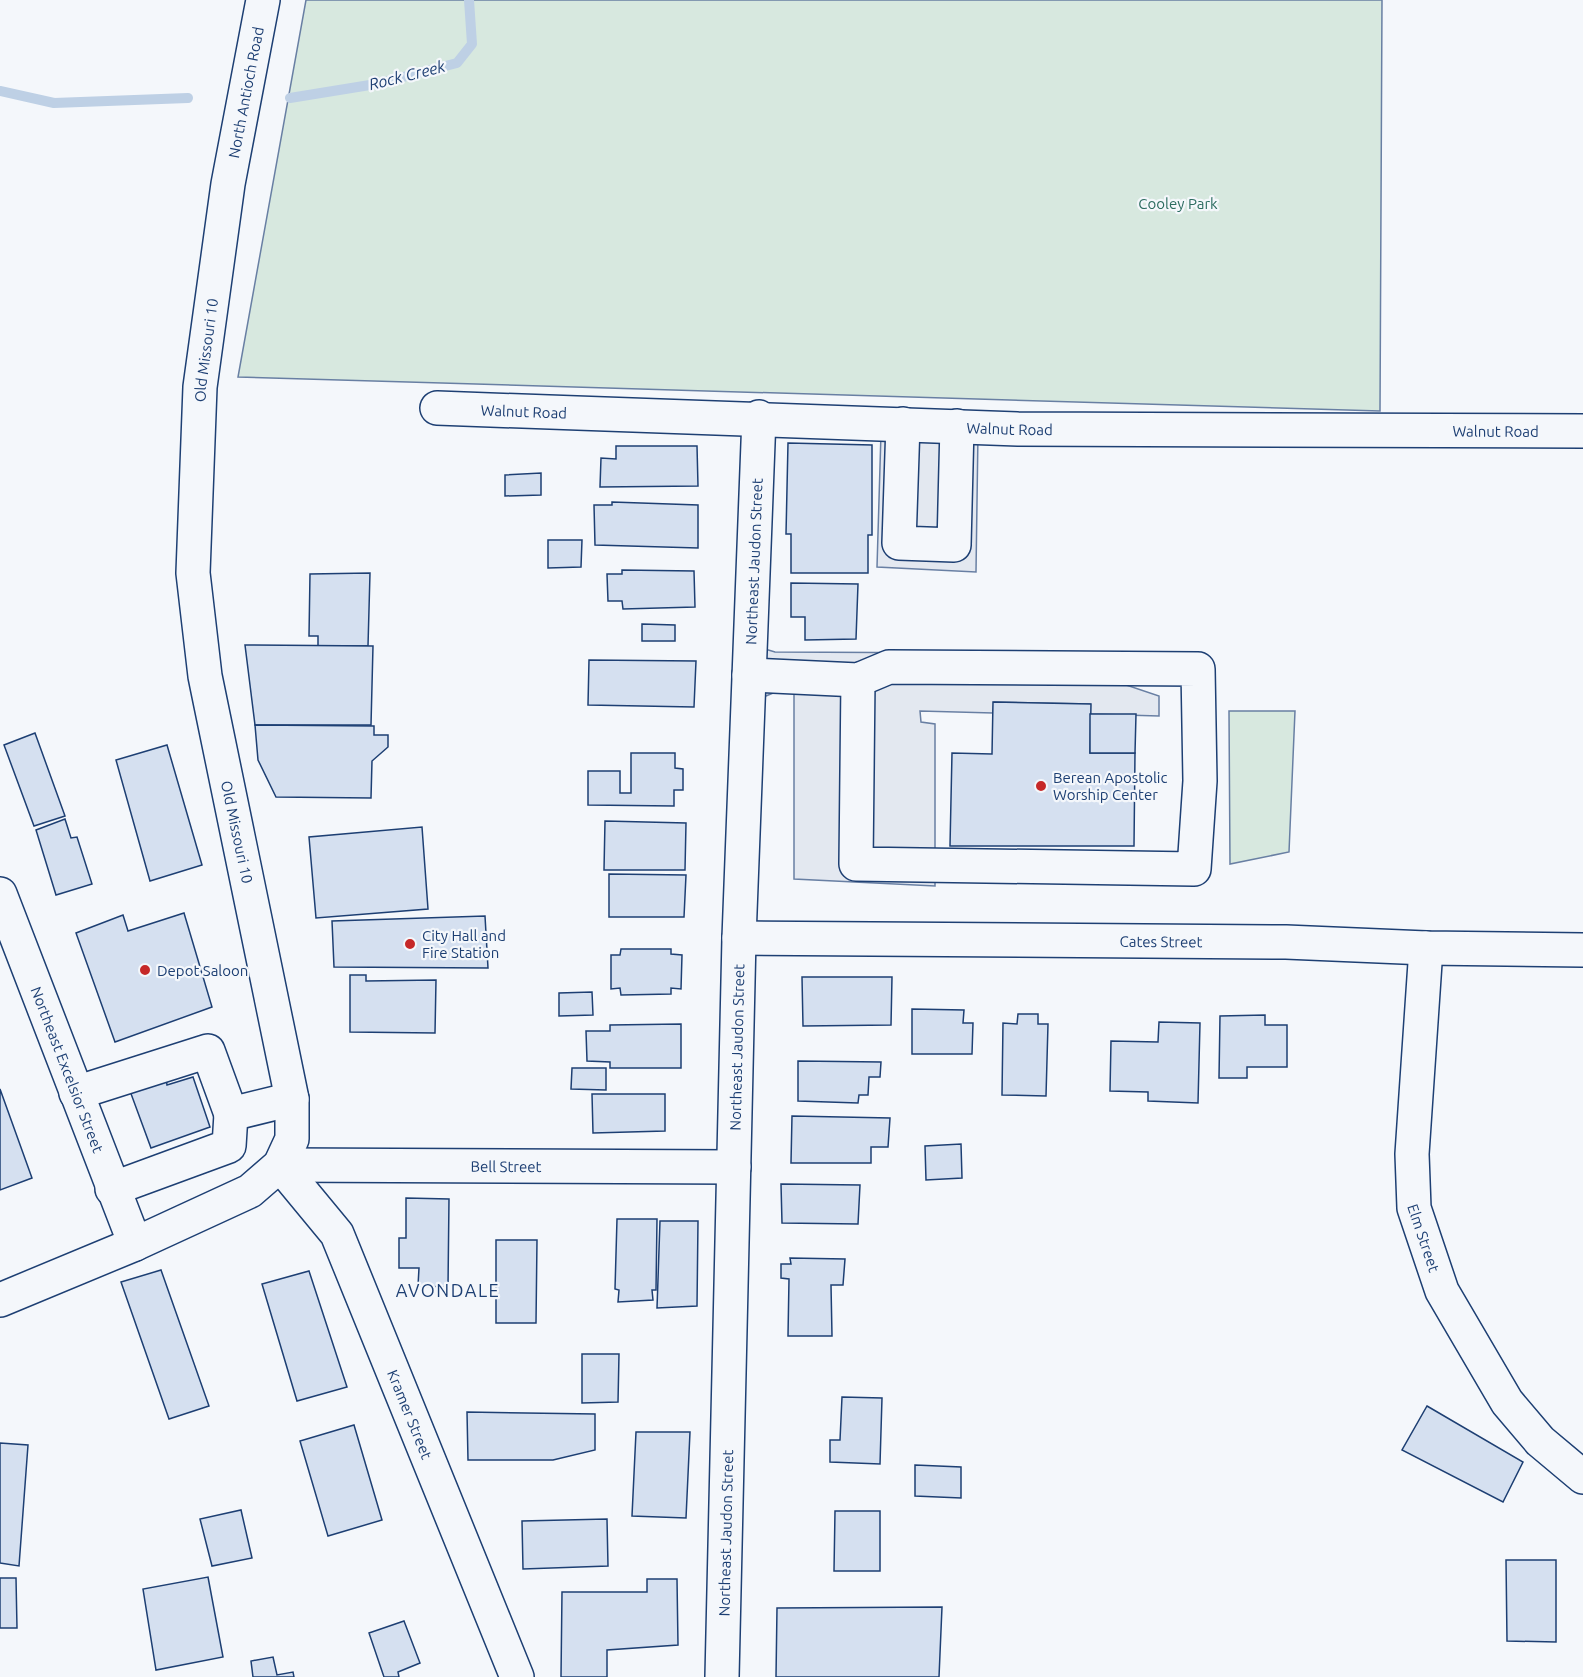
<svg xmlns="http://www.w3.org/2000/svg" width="1583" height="1677" font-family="Ubuntu,sans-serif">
<rect width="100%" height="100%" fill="#f4f7fb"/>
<g fill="#d7e8df" stroke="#687fa3" stroke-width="1.5">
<polygon points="306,0 1382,0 1380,411 238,377"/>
<polygon points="1229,711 1295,711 1289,852 1230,864"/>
</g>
<g fill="#e3e8f0" stroke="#687fa3" stroke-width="1.5">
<polygon points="881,433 978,433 976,572 877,567"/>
<polygon points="765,649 775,652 979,653 1055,661 1159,696 1159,716 1090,714 1090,704 994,702 993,713 920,711 921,722 935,724 935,886 794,879 794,691 778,691 761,698"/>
</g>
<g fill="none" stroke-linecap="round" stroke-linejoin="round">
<g stroke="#bed0e5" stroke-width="10">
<polyline points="0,91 54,103 188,98"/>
<polyline points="290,98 376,84 457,63 472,44 469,0"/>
</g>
</g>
<g fill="#d5e0f0" stroke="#1d3f73" stroke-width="1.5">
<polygon points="788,443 872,445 872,535 868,535 868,573 791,573 791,534 786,534"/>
<polygon points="616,446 697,446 698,486 600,487 601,458 616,459"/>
<polygon points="541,473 541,495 505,496 505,475"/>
<polygon points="612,502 698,505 698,548 595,545 594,505 612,505"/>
<polygon points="548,540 582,540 581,567 548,568"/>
<polygon points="622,570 694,571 695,607 623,609 622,601 608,601 607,574 622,574"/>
<polygon points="370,573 368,646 318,646 318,636 309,636 310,574"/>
<polygon points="791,583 858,584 856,639 805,640 805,617 791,617"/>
<polygon points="642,624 675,625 675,641 642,641"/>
<polygon points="245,645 373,646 371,725 255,725"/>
<polygon points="589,660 696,661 694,707 588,705"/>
<polygon points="993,702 1091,704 1090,753 1135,753 1134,846 950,846 952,753 992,754"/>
<polygon points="1090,714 1136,714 1135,753 1090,753"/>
<polygon points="255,725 374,726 374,735 388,735 388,747 372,761 371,798 276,797 258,760"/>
<polygon points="35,733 65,816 34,826 4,745"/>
<polygon points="167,745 202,865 150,881 116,760"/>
<polygon points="631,753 675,753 675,768 683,769 683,790 674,790 674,806 588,805 588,771 620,771 620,793 631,793"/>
<polygon points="65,819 71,838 77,837 92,884 56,895 36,830"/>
<polygon points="605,821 686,823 685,870 604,870"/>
<polygon points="422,827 428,909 316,918 309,837"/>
<polygon points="609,874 686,875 684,917 609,917"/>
<polygon points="184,913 212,1007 115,1042 76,933 123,915 128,931"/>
<polygon points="485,916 488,968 334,967 332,921"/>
<polygon points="621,949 671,949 671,954 682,955 681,989 671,988 671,994 621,995 620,988 611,989 611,955 620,955"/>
<polygon points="350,975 366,975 366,981 436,980 435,1033 350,1032"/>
<polygon points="802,977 892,977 891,1025 803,1026"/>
<polygon points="592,992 593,1015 559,1016 559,993"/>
<polygon points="912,1009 964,1010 963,1023 973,1023 972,1054 912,1054"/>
<polygon points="1018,1014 1038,1014 1038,1024 1048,1024 1046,1096 1002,1095 1003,1023 1017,1024"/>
<polygon points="1265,1015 1265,1025 1287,1025 1287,1067 1247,1067 1247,1078 1219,1078 1220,1016"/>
<polygon points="1159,1022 1200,1023 1198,1103 1148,1101 1148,1092 1110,1091 1111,1041 1158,1042"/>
<polygon points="681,1024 681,1068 610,1068 610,1062 587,1061 586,1031 610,1031 610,1025"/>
<polygon points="798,1061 881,1062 880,1077 869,1077 868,1095 859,1095 858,1103 798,1101"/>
<polygon points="572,1068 606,1068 606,1090 571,1089"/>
<polygon points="166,1077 167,1085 193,1077 210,1127 151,1148 130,1091"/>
<polygon points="0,1089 32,1178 0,1190"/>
<polygon points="592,1094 665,1094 665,1131 593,1133"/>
<polygon points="792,1116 890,1118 888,1147 871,1147 871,1163 791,1163"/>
<polygon points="961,1144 962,1178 926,1180 925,1146"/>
<polygon points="781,1184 860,1185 858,1224 782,1223"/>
<polygon points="406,1198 449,1199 448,1287 418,1286 419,1268 399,1268 399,1238 406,1238"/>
<polygon points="617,1219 657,1219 656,1290 652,1290 653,1300 618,1302 619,1290 615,1289"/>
<polygon points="660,1221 698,1221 697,1306 657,1308"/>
<polygon points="496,1240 537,1240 536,1323 496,1323"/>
<polygon points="790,1258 845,1259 843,1285 831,1285 832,1336 788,1336 789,1279 781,1278 781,1264 791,1264"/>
<polygon points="161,1270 209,1406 169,1419 121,1282"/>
<polygon points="309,1271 347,1387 297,1401 262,1284"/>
<polygon points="582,1354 619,1354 618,1402 582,1403"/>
<polygon points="842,1397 882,1398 880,1464 830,1462 830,1440 840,1440"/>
<polygon points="1427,1406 1523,1462 1503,1502 1402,1450"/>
<polygon points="467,1412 595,1414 595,1450 553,1460 468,1460"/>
<polygon points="354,1425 382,1520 328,1536 300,1441"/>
<polygon points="636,1432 690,1432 686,1518 632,1516"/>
<polygon points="0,1443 28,1445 19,1566 0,1563"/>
<polygon points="915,1465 961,1467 961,1498 915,1496"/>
<polygon points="241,1510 252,1558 212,1566 200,1519"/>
<polygon points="835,1511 880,1511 880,1571 834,1571"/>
<polygon points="607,1519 608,1566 523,1569 522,1521"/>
<polygon points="1506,1560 1556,1560 1556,1642 1507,1641"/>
<polygon points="208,1577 223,1657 156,1670 143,1589"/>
<polygon points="0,1578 16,1578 17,1628 0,1628"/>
<polygon points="647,1579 677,1579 678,1645 607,1650 607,1677 561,1677 562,1592 647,1592"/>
<polygon points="942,1607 939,1677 776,1677 777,1608"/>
<polygon points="404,1621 420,1663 398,1672 399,1677 384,1677 369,1633"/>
<polygon points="273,1657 277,1675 293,1672 294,1677 253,1677 251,1661"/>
</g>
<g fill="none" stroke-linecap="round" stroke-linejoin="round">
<defs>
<g id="minor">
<path id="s1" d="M437 408 1018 429 1583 431"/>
<polyline points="903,424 899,543 954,545 957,426"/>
<polyline points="749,675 858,680 856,864 1194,869 1200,781 1198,669 889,667 858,680"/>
<path id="s2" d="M0 894 135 1244"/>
<path id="s3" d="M739 938 1286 942 1426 948 1583 950"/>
<path id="s4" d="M1426 948 1412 1154 1414 1208 1442 1291 1507 1402 1540 1441 1583 1477"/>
<polyline points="76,1093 208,1051 231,1114 292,1099"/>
<path id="s5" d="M280 1165 337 1234 517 1677"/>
<path id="s6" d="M280 1165 734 1167"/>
<polyline points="112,1189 229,1146 231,1114"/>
<path id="s7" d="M0 1300 135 1244 250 1191 280 1165 292 1139V1099L205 676 193 573 200 387 228 184 263 0"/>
<path id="s8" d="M722 1677 739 938 759 417"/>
</g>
</defs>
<use href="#minor" stroke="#1d3f73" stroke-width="36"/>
<use href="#minor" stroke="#f4f7fb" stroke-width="33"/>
</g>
<g fill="#c62828" stroke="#f4f7fb" stroke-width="2">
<circle cx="1041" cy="786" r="6"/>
<circle cx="410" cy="944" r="6"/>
<circle cx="145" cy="970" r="6"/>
</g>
<g text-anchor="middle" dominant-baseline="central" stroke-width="4.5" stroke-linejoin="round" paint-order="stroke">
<g font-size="15" fill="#1d3f73" stroke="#f4f7fb">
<text stroke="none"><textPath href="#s7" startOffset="1401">North Antioch Road</textPath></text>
<text stroke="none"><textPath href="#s7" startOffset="1140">Old Missouri 10</textPath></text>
<text stroke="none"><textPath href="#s1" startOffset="87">Walnut Road</textPath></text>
<text stroke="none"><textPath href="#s1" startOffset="573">Walnut Road</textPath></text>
<text stroke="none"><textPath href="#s1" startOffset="1059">Walnut Road</textPath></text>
<text stroke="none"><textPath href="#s8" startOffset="1116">Northeast Jaudon Street</textPath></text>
<text transform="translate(237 832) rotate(78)">Old Missouri 10</text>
<text stroke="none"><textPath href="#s3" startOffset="422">Cates Street</textPath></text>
<text stroke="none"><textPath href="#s8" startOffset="630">Northeast Jaudon Street</textPath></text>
<text stroke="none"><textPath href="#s2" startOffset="188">Northeast Excelsior Street</textPath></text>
<text stroke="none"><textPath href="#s6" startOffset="226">Bell Street</textPath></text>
<text stroke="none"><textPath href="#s4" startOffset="292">Elm Street</textPath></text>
<text stroke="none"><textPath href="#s5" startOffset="284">Kramer Street</textPath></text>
<text stroke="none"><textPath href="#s8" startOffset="144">Northeast Jaudon Street</textPath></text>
</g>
<g font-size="15" fill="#2c6c60" stroke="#f4f7fb">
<text x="1178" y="203">Cooley Park</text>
</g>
<g font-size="15" fill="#1d3f73" stroke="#f4f7fb" text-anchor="start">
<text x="1053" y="777">Berean Apostolic<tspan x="1053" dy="17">Worship Center</tspan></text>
<text x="422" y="935">City Hall and<tspan x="422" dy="17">Fire Station</tspan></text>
<text x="157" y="970">Depot Saloon</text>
</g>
<g font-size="16" font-style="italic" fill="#1d3f73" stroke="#f4f7fb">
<text transform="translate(407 75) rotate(-14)">Rock Creek</text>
</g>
<g font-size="18" letter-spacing="1.5" fill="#1d3f73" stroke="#f4f7fb">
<text x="448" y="1290">AVONDALE</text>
</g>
</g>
</svg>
